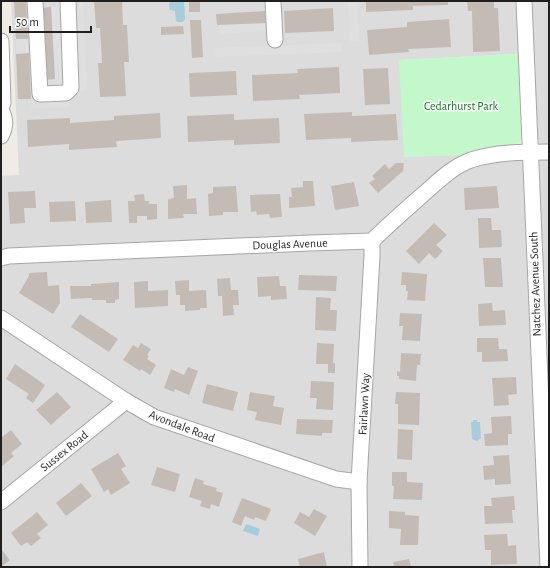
<svg xmlns="http://www.w3.org/2000/svg" width="550" height="568" font-family="'Alegreya Sans',sans-serif">
<rect width="100%" height="100%" fill="#efece5"/>
<polygon fill="#dddcdc" points="11,1 549,1 549,144 541,144 537,139 534,53 399,60 470,155 471,169 496,162 549,159 549,567 1,567 1,176 19,175"/>
<polygon fill="#c3f8cb" points="518,54 521,139 519,143 484,150 470,155 404,157 399,60"/>
<g fill="#dfdfdf">
<polygon points="74,1 83,1 87,90 78,91"/>
<polygon points="348,1 357,1 359,41 350,42"/>
<polygon points="61,6 65,87 45,88 44,80 55,79 51,7"/>
<polygon points="266,23 266,31 220,34 219,25"/>
<polygon points="16,39 28,39 29,53 16,54"/>
<polygon points="342,43 342,52 213,57 213,48"/>
<polygon points="69,98 69,107 31,108 31,100"/>
</g>
<g fill="#a7ccdc">
<polygon points="170,1 184,1 185,19 183,22 178,22 176,21 175,11 170,10 169,5"/>
<polygon points="473,420 477,420 477,422 480,422 481,438 477,441 472,439 471,422 473,422"/>
<polygon points="246,524 260,529 258,536 243,531"/>
</g>
<g fill="#c4bcb4">
<polygon points="14,1 26,1 28,39 16,39"/>
<polygon points="94,1 122,1 123,25 127,25 129,62 124,62 126,96 100,97 98,63 102,63 100,28 96,28"/>
<rect x="189" y="1" width="11" height="11"/>
<polygon points="366,1 448,1 448,5 413,6 413,10 366,12"/>
<polygon points="467,1 494,1 494,8 498,8 500,51 473,52 472,11 468,11"/>
<polygon points="51,7 55,79 44,80 41,8"/>
<polygon points="333,8 334,31 285,33 284,11"/>
<polygon points="265,11 266,23 217,25 216,14"/>
<polygon points="449,19 451,47 408,49 409,52 369,55 367,30 407,27 407,22"/>
<polygon points="190,20 201,20 203,57 192,58"/>
<polygon points="183,26 184,34 161,35 161,27"/>
<polygon points="29,53 31,99 18,99 16,54"/>
<polygon points="339,67 340,93 299,95 300,99 253,101 252,75 298,73 297,69"/>
<polygon points="388,68 390,104 365,105 363,69"/>
<polygon points="236,71 237,95 190,97 189,73"/>
<polygon points="352,112 352,116 396,114 398,140 351,142 351,138 306,140 304,114"/>
<polygon points="160,113 161,138 116,141 117,147 69,150 69,144 28,147 27,120 70,118 70,123 114,120 114,116"/>
<polygon points="234,114 234,120 279,118 280,143 234,145 234,140 188,142 187,116"/>
<polygon points="396,163 404,163 403,171 378,193 369,183 375,179 372,176 385,164 389,169"/>
<polygon points="303,181 313,181 315,206 289,208 289,197 292,197 291,188 303,187"/>
<polygon points="354,182 359,206 335,210 331,186"/>
<polygon points="187,185 187,199 196,198 197,214 183,214 184,218 168,219 168,199 174,198 173,186"/>
<polygon points="236,186 238,212 223,212 223,215 209,216 208,194 213,193 213,187"/>
<polygon points="497,186 499,208 465,210 464,188"/>
<polygon points="35,191 36,208 24,208 25,223 10,224 8,192"/>
<polygon points="144,194 145,201 149,201 149,204 157,204 157,219 147,220 147,216 137,216 137,223 129,223 128,201 135,201 134,195"/>
<polygon points="280,194 282,217 270,218 269,214 257,215 256,211 251,212 250,195"/>
<polygon points="111,200 112,222 86,223 85,202"/>
<polygon points="75,201 76,221 50,222 49,202"/>
<polygon points="478,218 491,218 492,230 501,230 502,247 479,248"/>
<polygon points="434,223 447,235 436,245 443,251 435,259 429,253 419,264 406,251"/>
<polygon points="483,258 501,258 503,287 485,287"/>
<polygon points="47,272 48,286 59,285 60,303 53,314 19,293 29,276 29,273"/>
<polygon points="402,272 427,274 425,301 407,300 408,291 406,291 406,285 401,285"/>
<polygon points="299,275 337,276 336,291 298,290"/>
<polygon points="279,276 280,286 286,286 287,299 271,300 271,296 258,297 257,277"/>
<polygon points="230,278 231,290 238,290 239,305 233,305 234,315 223,316 222,296 218,296 217,279"/>
<polygon points="189,280 189,291 206,290 207,308 200,308 200,310 185,311 185,305 180,305 180,295 176,295 175,281"/>
<polygon points="148,281 148,291 168,290 168,306 135,308 134,282"/>
<polygon points="119,282 119,299 115,300 115,303 106,303 106,300 92,300 92,298 71,299 70,286 91,286 91,284"/>
<polygon points="316,297 331,298 330,310 337,310 336,331 315,330"/>
<polygon points="492,303 493,311 505,310 506,325 479,326 478,304"/>
<polygon points="400,313 422,314 420,341 402,340 403,326 399,326"/>
<polygon points="80,314 118,339 109,352 71,327"/>
<polygon points="477,338 498,338 499,349 507,349 508,361 482,362 482,352 477,352"/>
<polygon points="141,343 151,349 147,355 149,356 147,359 156,365 150,375 141,369 140,371 123,360 133,345 138,348"/>
<polygon points="317,343 334,344 333,363 335,363 335,373 328,373 328,364 316,364"/>
<polygon points="401,353 421,354 420,365 417,365 416,381 399,379 399,376 397,376 397,371 400,372"/>
<polygon points="15,364 45,385 33,403 26,398 29,394 6,379"/>
<polygon points="188,367 198,371 189,395 175,389 174,392 164,388 171,369 184,375"/>
<polygon points="516,377 517,394 508,395 509,405 494,406 492,378"/>
<polygon points="311,381 334,382 333,410 316,409 317,398 310,398"/>
<polygon points="207,384 238,392 233,411 202,403"/>
<polygon points="57,392 71,407 51,425 36,410"/>
<polygon points="250,392 275,396 273,406 284,408 281,425 255,420 257,412 247,410"/>
<polygon points="396,392 420,393 419,425 398,424 398,404 395,404"/>
<polygon points="511,416 512,434 508,434 508,445 485,446 484,434 492,433 491,417"/>
<polygon points="297,419 333,420 332,433 322,433 322,436 296,434"/>
<polygon points="398,429 413,430 412,460 397,459"/>
<polygon points="11,430 22,444 11,453 14,456 1,467 1,436 2,437"/>
<polygon points="118,453 126,466 121,469 130,483 111,495 108,489 104,492 91,469"/>
<polygon points="509,455 511,484 495,485 495,479 484,480 483,466 494,465 493,456"/>
<polygon points="157,467 180,474 175,492 151,485"/>
<polygon points="392,472 407,472 407,482 423,483 422,500 393,499 394,486 392,486"/>
<polygon points="195,478 204,481 203,484 217,488 216,491 223,493 219,507 211,504 210,509 200,506 202,501 189,497"/>
<polygon points="81,483 92,496 66,516 56,503"/>
<polygon points="514,496 515,510 512,510 513,523 485,524 484,506 492,506 491,498"/>
<polygon points="242,498 271,509 266,521 255,517 254,520 245,516 241,526 232,522"/>
<polygon points="314,509 327,516 315,536 294,523 300,512 309,517"/>
<polygon points="389,511 405,512 405,515 419,516 418,545 400,545 401,529 389,528"/>
<polygon points="37,512 48,525 37,534 41,538 31,546 27,542 21,546 11,533"/>
<polygon points="507,534 508,546 516,545 517,564 491,565 491,550 485,550 484,535"/>
<polygon points="1,549 10,560 1,567"/>
<polygon points="324,552 327,567 300,567 298,559"/>
<polygon points="409,559 411,567 394,567 393,562"/>
</g>
<g fill="none" stroke-linecap="round" stroke-linejoin="round">
<defs>
<g id="minor">
<polyline points="35,1 40,94 66,93 71,88 68,1"/>
<polyline points="273,1 275,40"/>
<polyline points="524,1 548,567"/>
<polyline points="1,41 3,103 1,106"/>
<path d="M1 110C6 119 6 127 1 136"/>
<path d="M1 258 9 256 310 243 372 241C387 226 403 212 419 198 434 185 451 167 471 160 496 152 523 152 549 152"/>
<polyline points="1,318 126,401 154,417 336,479 359,482"/>
<polyline points="1,502 126,401"/>
<polyline points="360,567 359,482 372,256 372,241"/>
</g>
</defs>
<use href="#minor" stroke="#a6a6a6" stroke-width="17"/>
<use href="#minor" stroke="#fff" stroke-width="15"/>
</g>
<g text-anchor="middle" dominant-baseline="central" stroke-width="3" stroke-linejoin="round" paint-order="stroke">
<g font-size="12" fill="#0f7b1f" stroke="#fff">
<text x="461" y="106">Cedarhurst Park</text>
</g>
<g font-size="12" fill="#1f1f1f" stroke="#fff">
<text transform="translate(290 244) rotate(-2)">Douglas Avenue</text>
<text transform="translate(535 284) rotate(-92)">Natchez Avenue South</text>
<text transform="translate(364 404) rotate(-87)">Fairlawn Way</text>
<text transform="translate(182 426) rotate(21)">Avondale Road</text>
<text transform="translate(64 451) rotate(-39)">Sussex Road</text>
</g>
</g>
<rect width="550" height="568" fill="none" stroke="#1f1f1f" stroke-width="4"/>
<path d="M10 26v6h81v-6" fill="none" stroke="#1f1f1f" stroke-width="2"/>
<text x="16" y="26" font-size="12" fill="#1f1f1f" stroke="#ffffff" stroke-width="3" paint-order="stroke">50 m</text>
</svg>
